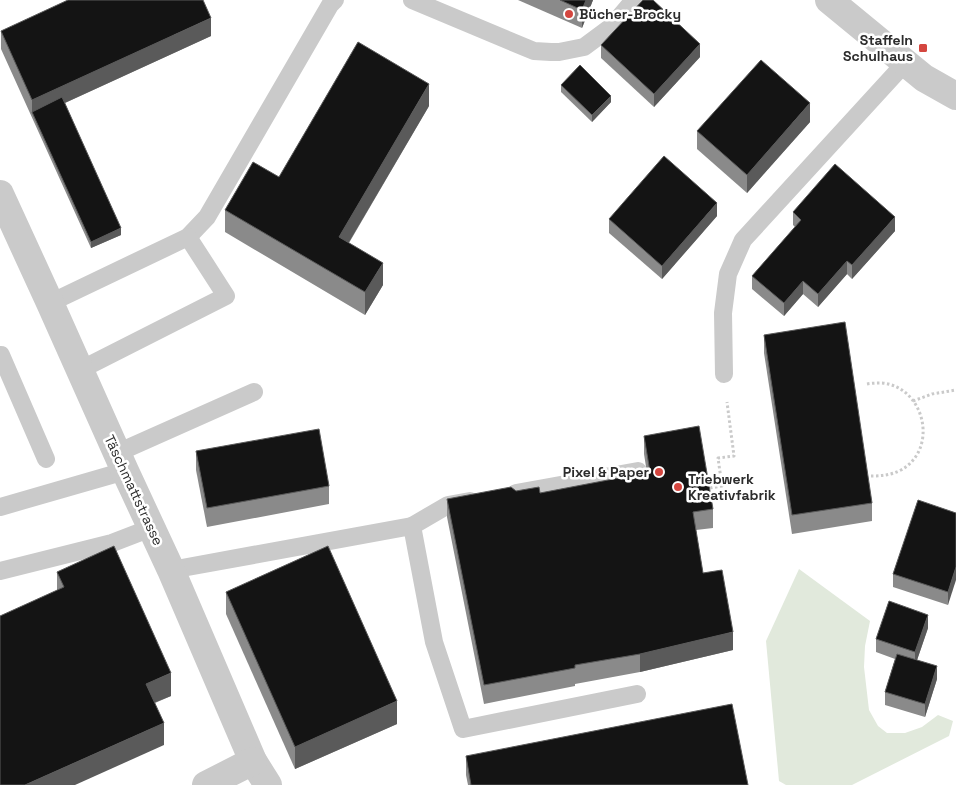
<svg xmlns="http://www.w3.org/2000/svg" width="956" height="785" font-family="'Space Grotesk',sans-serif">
<rect width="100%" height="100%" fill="#fff"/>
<polygon fill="#e1e9dc" points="799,569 870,621 865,646 864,667 869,710 878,726 887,733 905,733 922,727 938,715 953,721 949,736 852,785 786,785 779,781 766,641"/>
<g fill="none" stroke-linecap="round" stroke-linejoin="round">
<g stroke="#cacaca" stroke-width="3" stroke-dasharray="2.5 2.5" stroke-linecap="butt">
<path d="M867 384C872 383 877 383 882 383 925 387 939 449 901 470 891 475 882 476 871 476"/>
<polyline points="913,401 932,394 956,390"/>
<polyline points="710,488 722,486 718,458 734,456 727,402"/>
</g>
<g stroke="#cacaca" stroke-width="18">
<polyline points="412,0 534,51 551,52 559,52 584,47 611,27 634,0"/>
<polyline points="50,303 188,237 207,217 330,5 335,0"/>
<polyline points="0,355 1,355 46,459"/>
<polyline points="80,370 226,296 188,237"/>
<polyline points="724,374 723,313 728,274 743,240 906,62"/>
<polyline points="117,453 254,392"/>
<polyline points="516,493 638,471"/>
<polyline points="0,507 125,471"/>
<polyline points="412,526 448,505 470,501"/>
<polyline points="171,570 412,526 434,642 463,729 637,694"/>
<polyline points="0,571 112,543 151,528"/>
</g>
<g stroke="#cacaca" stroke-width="28">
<polyline points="0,194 50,303 125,471 171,570 253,761 268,785"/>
<polyline points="206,785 253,761"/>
</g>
<polyline stroke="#cacaca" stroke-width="28" points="829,0 924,78 956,96"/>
</g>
<g fill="#8a8a8a">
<polygon points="518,0 593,0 582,28"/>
<polygon points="1,31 211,36 65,103 121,235 91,248 1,49"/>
<polygon points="601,45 700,57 654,107 601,58"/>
<polygon points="561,85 611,102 592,122 561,92"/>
<polygon points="429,106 349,243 383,285 365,315 225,232 225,210 279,177"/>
<polygon points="810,122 747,193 697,149 697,131"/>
<polygon points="793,212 895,231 852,279 847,274 818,307 803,294 784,316 752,289 752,276 795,227 793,225"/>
<polygon points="717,216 662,279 609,233 609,219"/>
<polygon points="764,335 872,503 872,521 792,534 764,353"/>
<polygon points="644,436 713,509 713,528 696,530 703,573 733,650 640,672 575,684 575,686 484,704 447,517 447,499 516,491 540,493 647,473 644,454"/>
<polygon points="196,451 329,486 329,504 207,527 196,470"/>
<polygon points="956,513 948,605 893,587 893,574"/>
<polygon points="57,572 171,696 155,703 164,745 57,590"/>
<polygon points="226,592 397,724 295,769 226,614"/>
<polygon points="928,628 917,660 937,679 925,717 885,705 885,692 895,659 876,652 876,639"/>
<polygon points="466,756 748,785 468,785 466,775"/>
</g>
<g fill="#5a5a5a">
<polygon points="586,0 593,0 582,28 582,10"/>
<polygon points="211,18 211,36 34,117 32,112 32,100"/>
<polygon points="700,44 700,57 654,107 654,94"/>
<polygon points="429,84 429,106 339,259 339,237"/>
<polygon points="611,96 611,102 592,122 592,115"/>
<polygon points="810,103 810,122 747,193 747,175"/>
<polygon points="717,203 717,216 662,279 662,266"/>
<polygon points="895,217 895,231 852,279 852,265"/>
<polygon points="121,228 121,235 91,248 91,242"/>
<polygon points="847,261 847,274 818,307 818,294"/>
<polygon points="383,263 383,285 365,315 365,292"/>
<polygon points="803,281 803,294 784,316 784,303"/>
<polygon points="956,567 956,580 948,605 948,592"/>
<polygon points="928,615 928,628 915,666 915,652"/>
<polygon points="733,632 733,650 640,672 640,654"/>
<polygon points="937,666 937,679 925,717 925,704"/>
<polygon points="171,673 171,696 146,706 146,684"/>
<polygon points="397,701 397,724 295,769 295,747"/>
<polygon points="164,723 164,745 75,785 25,785"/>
</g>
<g fill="#141414" stroke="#5a5a5a">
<polygon points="68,0 203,0 211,18 32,100 1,31"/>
<polygon points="560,0 586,0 582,10"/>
<polygon points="643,0 653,0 700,44 654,94 601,45"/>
<polygon points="358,42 429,84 339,237 383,263 365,292 225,210 253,162 279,177"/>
<polygon points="761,60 810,103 747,175 697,131"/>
<polygon points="580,65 611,96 592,115 561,85"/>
<polygon points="62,97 121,228 91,242 32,112"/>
<polygon points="664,156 717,203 662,266 609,219"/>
<polygon points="835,164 895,217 852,265 847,261 818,294 803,281 784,303 752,276 801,220 793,212"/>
<polygon points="845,322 872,503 792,515 764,335"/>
<polygon points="699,426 713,509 693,512 703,573 722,570 733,632 640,654 575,665 575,668 484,685 447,499 511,487 516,491 539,487 540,493 650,472 644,436"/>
<polygon points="319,429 329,486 207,508 196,451"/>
<polygon points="918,500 956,513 956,567 948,592 893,574"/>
<polygon points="114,546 171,673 146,684 164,723 25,785 0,785 0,616 64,587 57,572"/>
<polygon points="328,546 397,701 295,747 226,592"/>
<polygon points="889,601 928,615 915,652 876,639"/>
<polygon points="897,654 937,666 925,704 885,692"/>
<polygon points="732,704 748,785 471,785 466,756"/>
</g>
<g fill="#d4463f" stroke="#fff" stroke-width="2">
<circle cx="569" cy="14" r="5"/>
<rect x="918" y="43" width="10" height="10" rx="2.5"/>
<circle cx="659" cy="472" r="5"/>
<circle cx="678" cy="487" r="5"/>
</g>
<g text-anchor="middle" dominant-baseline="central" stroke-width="5" stroke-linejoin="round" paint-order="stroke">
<g font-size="14" font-weight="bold" fill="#2d2d2d" stroke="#fff" text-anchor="start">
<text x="579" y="14">Bücher-Brocky</text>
<text x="913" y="40" text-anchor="end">Staffeln<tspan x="913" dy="16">Schulhaus</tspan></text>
<text x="649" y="472" text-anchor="end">Pixel &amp; Paper</text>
<text x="688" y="479">Triebwerk<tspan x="688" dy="16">Kreativfabrik</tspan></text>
</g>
<g font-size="14" fill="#2d2d2d" stroke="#fff">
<text transform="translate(134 490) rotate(65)">Täschmattstrasse</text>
</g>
</g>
</svg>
